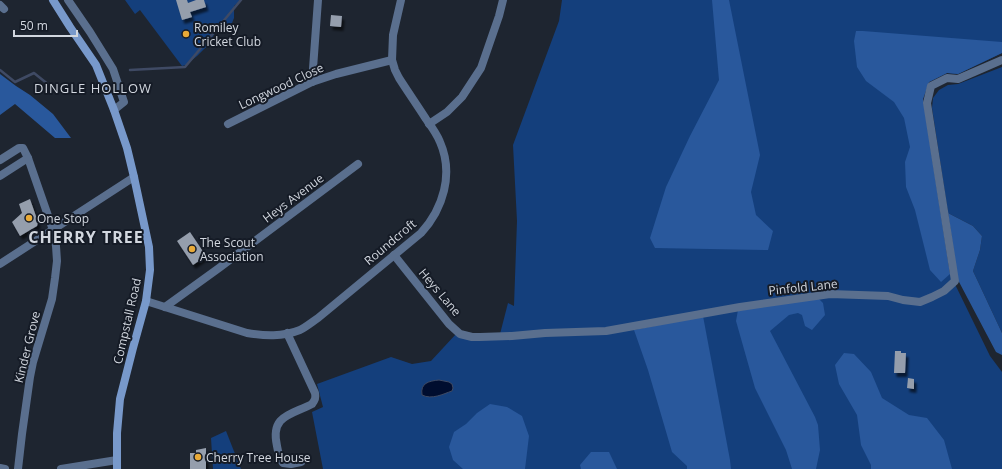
<svg xmlns="http://www.w3.org/2000/svg" width="1002" height="469" font-family="'Open Sans',sans-serif">
<defs>
<filter id="shadow"><feDropShadow dx="2.5" dy="4" stdDeviation="1" flood-color="#0009"/></filter>
</defs>
<rect width="100%" height="100%" fill="#1e2530"/>
<g fill="#143f7c">
<polygon points="125,0 241,0 234,6 234,18 232,23 216,32 213,36 208,46 204,49 197,56 186,65 182,66 140,10 135,14"/>
<polygon points="562,0 1002,0 1002,53 958,74 947,73 929,82 923,99 950,274 990,356 1002,372 1002,469 323,469 312,412 323,407 317,384 391,357 412,364 431,361 456,334 500,334 508,303 514,306 517,221 513,145 559,21"/>
<polygon points="1002,67 1002,333 973,271 980,250 982,236 973,226 948,213 932,108 933,98 939,90 948,85 958,84"/>
<polygon points="226,431 241,469 213,469 211,438"/>
</g>
<g fill="#29589c">
<polygon points="712,0 729,0 760,155 751,192 756,215 773,231 768,250 655,248 650,238 666,187 690,136 719,80"/>
<polygon points="856,31 863,31 1002,42 1002,53 958,74 947,73 929,82 923,99 950,274 941,282 930,270 915,210 906,187 905,162 910,147 904,118 894,102 866,81 857,67 854,41"/>
<polygon points="0,74 16,86 30,95 53,114 71,138 55,138 15,104 0,115"/>
<polygon points="948,213 973,226 982,236 980,250 973,271 1002,333 1002,355 996,352 958,280"/>
<polygon points="818,298 823,303 825,315 812,330 805,326 802,315 798,313 789,315 770,331 815,417 818,425 820,450 816,469 792,469 786,450 755,388 736,321 738,310"/>
<polygon points="703,316 730,460 731,469 687,469 687,466 672,452 648,370 634,330"/>
<polygon points="844,353 854,354 871,372 882,398 909,415 927,418 944,440 952,469 871,469 871,465 861,445 857,415 839,384 835,365"/>
<polygon points="490,404 507,407 522,416 529,436 525,469 463,469 453,460 449,447 454,432 466,424 477,413"/>
<polygon points="591,452 609,452 617,469 581,469 580,465"/>
</g>
<path fill="#000d2f" stroke="#3f4a64" d="M439 380 449 382 452 384 453 388 452 391C443 394 432 400 422 395 420 383 429 381 439 380Z"/>
<g fill="none" stroke-linecap="round" stroke-linejoin="round">
<g stroke="#3f4a64" stroke-width="2.5">
<polyline points="0,70 15,82 34,73 54,89"/>
<polyline points="130,70 185,67 241,0"/>
</g>
</g>
<g fill="#959eac" filter="url(#shadow)">
<polygon points="176,0 187,0 188,3 196,0 204,0 206,7 190,12 192,17 182,20"/>
<polygon points="331,15 342,16 341,27 330,26"/>
<polygon points="30,199 38,222 37,226 20,236 12,222 22,213 19,204"/>
<polygon points="190,232 206,256 193,265 177,241"/>
<polygon points="895,351 901,351 901,353 906,353 905,373 894,373"/>
<polygon points="908,378 914,379 914,389 907,388"/>
<polygon points="206,448 206,469 190,469 190,453 196,453 196,450"/>
</g>
<g fill="none" stroke-linecap="round" stroke-linejoin="round">
<g stroke="#5a6f8e" stroke-width="8">
<polyline points="68,0 90,32 113,69 124,102 114,110"/>
<polyline points="0,5 4,9"/>
<polyline points="312,82 318,0"/>
<polyline points="228,124 312,82 336,74 392,60"/>
<polyline points="429,124 447,112 462,97 481,68 499,16 503,0"/>
<polyline points="0,160 19,148 23,148 28,158 53,230 56,246 57,261 55,278 52,299 33,362 30,377 22,434 18,469"/>
<polyline points="0,176 28,158"/>
<polyline points="394,255 449,324 460,334 472,337 480,337 512,336 545,333 606,331 740,307 830,294 888,296 903,300 920,302 932,297 944,291 955,281 927,103 931,86 947,78 958,79 1002,60"/>
<polyline points="0,264 134,177"/>
<path d="M146 301 247 333C265 336 282 337 300 330 306 327 312 322 318 318L421 233C443 209 454 174 440 142 437 134 431 126 426 119 417 105 408 92 399 78L395 70 392 60 393 35 401 0"/>
<polyline points="165,307 219,268 358,164"/>
<path d="M287 333 315 393C316 398 315 400 312 404 291 415 270 415 277 446 278 452 279 458 283 463L291 464 301 462"/>
<polyline points="0,468 5,469"/>
<polyline points="61,469 117,460"/>
</g>
<polyline stroke="#7899cb" stroke-width="8" points="53,0 70,27 96,65 114,110 127,148 134,177 149,247 150,270 146,301 133,348 120,399 117,433 117,469"/>
</g>
<g fill="#e9aa38" stroke="#151b26" stroke-width="1.5">
<circle cx="186" cy="34" r="4"/>
<circle cx="29" cy="218" r="4"/>
<circle cx="192" cy="249" r="4"/>
<circle cx="198" cy="457" r="4"/>
</g>
<g text-anchor="middle" dominant-baseline="central" stroke-width="4" stroke-linejoin="round" paint-order="stroke">
<g font-size="12" fill="#d2d7df" stroke="#151b26" text-anchor="start">
<text x="194" y="27">Romiley<tspan x="194" dy="14">Cricket Club</tspan></text>
<text x="37" y="218">One Stop</text>
<text x="200" y="242">The Scout<tspan x="200" dy="14">Association</tspan></text>
<text x="206" y="457">Cherry Tree House</text>
</g>
<g font-size="12" fill="#d2d7df" stroke="#151b26">
<text transform="translate(281 86) rotate(-25)">Longwood Close</text>
<text transform="translate(293 198) rotate(-37)">Heys Avenue</text>
<text transform="translate(390 242) rotate(-40)">Roundcroft</text>
<text transform="translate(803 287) rotate(-6)">Pinfold Lane</text>
<text transform="translate(440 292) rotate(50)">Heys Lane</text>
<text transform="translate(127 321) rotate(-77)">Compstall Road</text>
<text transform="translate(27 347) rotate(-76)">Kinder Grove</text>
</g>
<g font-size="13" letter-spacing="1" fill="#d2d7df" stroke="#151b26">
<text x="93" y="88">DINGLE HOLLOW</text>
</g>
<g font-size="16" font-weight="bold" letter-spacing="1" fill="#d2d7df" stroke="#151b26">
<text x="86" y="237">CHERRY TREE</text>
</g>
</g>
<path d="M14 30v6h63v-6" fill="none" stroke="#d2d7df" stroke-width="2"/>
<text x="20" y="30" font-size="12" fill="#d2d7df" stroke="#151b26" stroke-width="3" paint-order="stroke">50 m</text>
</svg>
